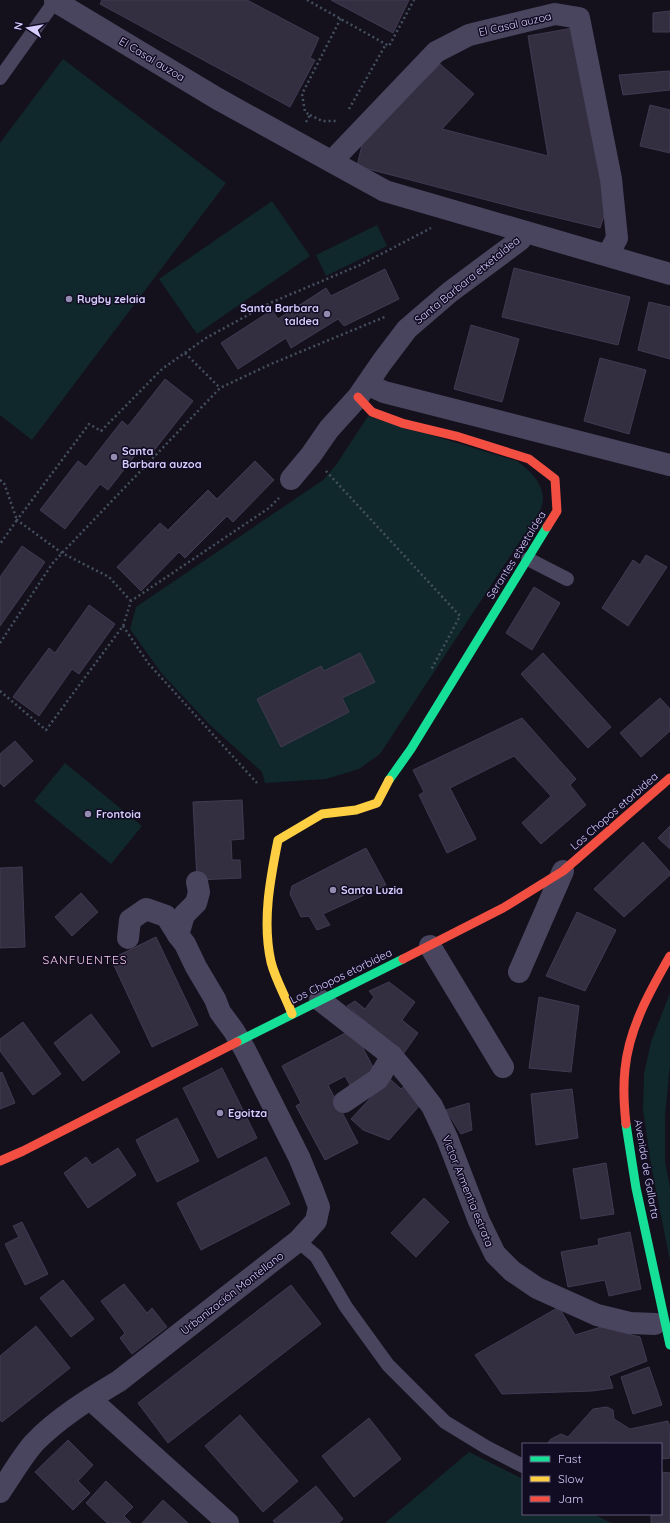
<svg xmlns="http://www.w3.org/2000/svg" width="670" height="1523" font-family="Quicksand,sans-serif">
<rect width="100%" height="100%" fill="#14111d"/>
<g fill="#10272b">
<polygon points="63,59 226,183 32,440 0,415 0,143"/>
<polygon points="272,201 310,256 197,334 159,279"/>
<polygon points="377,225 387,246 326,276 316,255"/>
<path d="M368 416 517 461C529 470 543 482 543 499 543 503 541 508 540 511L380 754 359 769 326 779 265 783 262 772 210 725 162 674 130 629 136 607 323 480 336 465Z"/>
<polygon points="65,763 142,826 111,864 34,801"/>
<polygon points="670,993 670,1064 665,1116 665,1161 670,1188 670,1261 651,1165 643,1110 644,1074 651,1042"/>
<polygon points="469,1452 523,1479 523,1514 593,1514 611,1523 385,1523"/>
</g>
<g fill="#332f40" stroke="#413a52">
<polygon points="102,0 247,0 319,38 310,58 315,60 290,107 100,4"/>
<polygon points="331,0 409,0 393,33"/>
<polygon points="670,11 670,32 653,32 653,13"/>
<polygon points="573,28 606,210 600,228 521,209 357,166 363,141 440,64 474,94 442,129 548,156 528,36"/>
<polygon points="670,71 670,90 623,95 619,75"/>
<polygon points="650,105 670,110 670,153 640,146"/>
<polygon points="514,268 630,297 618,345 502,317"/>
<polygon points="385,269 399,299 344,326 338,319 291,348 286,338 238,369 221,343 272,310 278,319 326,288 331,296"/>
<polygon points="649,302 670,307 670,359 638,350"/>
<polygon points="471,325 519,339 502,402 454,389"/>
<polygon points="600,358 646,370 629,434 584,421"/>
<polygon points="165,379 193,401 152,453 143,445 108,490 100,484 65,529 40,510 78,461 86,467 122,421 128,426"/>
<polygon points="255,461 274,480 233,522 227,516 185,558 179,552 141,591 117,567 160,523 168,530 208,490 217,499"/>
<polygon points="22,546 45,562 0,626 0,577"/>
<polygon points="646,555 667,567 628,626 602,608 633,560 640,565"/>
<polygon points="534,587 560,603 532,650 506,633"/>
<polygon points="89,605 115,624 79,674 72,669 39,716 13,697 49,648 55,653"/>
<polygon points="360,653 375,682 342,698 349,712 281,747 257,699 321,666 324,671"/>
<polygon points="543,653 611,727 588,748 521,674"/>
<polygon points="660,698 670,709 670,731 641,757 620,733"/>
<polygon points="522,718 576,779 570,785 586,805 541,844 522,823 551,796 514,756 450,788 476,839 447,853 419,795 424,792 413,770"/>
<polygon points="15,741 33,761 4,787 0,783 0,754"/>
<polygon points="242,800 244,839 231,840 232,860 240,860 241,878 197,880 193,802"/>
<polygon points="670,826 670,849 658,838"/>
<polygon points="643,842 670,872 670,875 624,917 594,889"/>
<polygon points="366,848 386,885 323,914 330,925 317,930 309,916 301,917 290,894 292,886"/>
<polygon points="22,867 25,947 0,948 0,868"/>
<polygon points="81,893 98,912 72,936 55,917"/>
<polygon points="577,912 616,930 585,991 546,976"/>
<polygon points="156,937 198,1025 152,1047 111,959"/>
<polygon points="389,982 415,1002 402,1020 418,1033 404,1053 347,1006 355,1001 365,1009 374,997 369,991"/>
<polygon points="539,997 579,1006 571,1072 529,1068"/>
<polygon points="91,1014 120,1052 83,1081 54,1043"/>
<polygon points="23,1022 61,1074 33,1095 0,1051 0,1039"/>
<polygon points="353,1029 375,1071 350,1085 345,1076 328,1085 358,1143 325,1160 296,1106 301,1103 282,1066"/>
<polygon points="222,1068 257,1138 218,1158 183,1088"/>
<polygon points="2,1072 15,1103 0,1109 0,1073"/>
<polygon points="389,1078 401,1089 404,1086 420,1105 389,1140 363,1130 351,1119"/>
<polygon points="572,1089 578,1138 536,1145 531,1094"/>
<polygon points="469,1103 472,1130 461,1134 446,1110"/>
<polygon points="177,1118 199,1161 157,1182 136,1140"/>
<polygon points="118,1148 136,1175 88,1208 64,1173 86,1157 92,1165"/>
<polygon points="266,1157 290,1204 201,1250 177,1203"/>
<polygon points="606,1163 614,1214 581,1219 573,1169"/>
<polygon points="424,1198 449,1222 416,1257 391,1233"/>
<polygon points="22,1222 48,1274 25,1285 5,1244 19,1237 13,1226"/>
<polygon points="630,1232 641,1289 609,1296 605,1280 568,1287 561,1252 599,1245 598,1239"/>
<polygon points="63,1280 94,1319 71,1337 40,1298"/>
<polygon points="124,1284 147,1313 152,1308 167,1327 132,1354 120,1338 125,1333 101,1301"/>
<polygon points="291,1285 321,1324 168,1443 138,1403"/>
<polygon points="559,1307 575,1335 601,1327 640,1337 647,1361 609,1376 613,1388 592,1391 502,1394 475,1355"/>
<polygon points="36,1326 70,1368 2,1422 0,1420 0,1356"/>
<polygon points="649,1367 662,1405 633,1414 621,1377"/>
<polygon points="607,1407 613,1410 614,1419 630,1429 668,1421 670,1428 670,1458 662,1459 661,1444 605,1444 603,1442 601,1444 547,1444 551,1439 561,1434 568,1437 593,1409"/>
<polygon points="240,1415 298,1481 263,1512 205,1446"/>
<polygon points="369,1418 401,1459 354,1497 322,1456"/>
<polygon points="68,1440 93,1465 78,1481 90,1493 73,1510 35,1472"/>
<polygon points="661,1472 670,1473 670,1523 651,1523 651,1514 661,1514"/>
<polygon points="106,1481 133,1507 124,1516 131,1523 107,1523 86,1503"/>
<polygon points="316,1486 343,1519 339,1523 275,1523 273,1521"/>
<polygon points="163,1500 188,1523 142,1523"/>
</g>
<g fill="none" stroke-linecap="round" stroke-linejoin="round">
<g stroke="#44505f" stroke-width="2.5" stroke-dasharray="2 3" stroke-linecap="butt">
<polyline points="307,0 389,46 414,0"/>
<polyline points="349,109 386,44"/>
<polyline points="310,115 322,121 338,121"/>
<polyline points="306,122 310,115 305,112 302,94 341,18"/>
<polyline points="185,353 220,388"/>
<polyline points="326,471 460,616 431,670"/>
<polyline points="0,480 4,483 17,520 0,544"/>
<polyline points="131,601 109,577 62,553 17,520 89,424 101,431 162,369 206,338 270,303 360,265 431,228"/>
<polyline points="123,626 148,663 257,783"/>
<polyline points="0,643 52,564 62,553 220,388 271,364 387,316"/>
<polyline points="0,691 46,730 123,626 131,601 269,508 279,498"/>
</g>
<g stroke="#49455f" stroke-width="14">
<polyline points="0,78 55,1 54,0"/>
<polyline points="528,559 567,579"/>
<polyline points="298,1241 316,1256 346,1307 388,1365 445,1422 486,1447 523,1466"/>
</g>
<g stroke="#49455f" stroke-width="22">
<polyline points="55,1 218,99 385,191 670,274"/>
<polyline points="332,161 436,52 469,35 526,21 555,14 579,18 611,179 617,238 608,255"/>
<polyline points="367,384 384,392 670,465"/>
<polyline points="291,479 311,455 329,429 358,397 382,362 407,329 450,292 520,240 525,232"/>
<polyline points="128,938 130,920 146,909 166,916 178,935"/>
<polyline points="430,946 503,1067"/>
<polyline points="519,972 563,871"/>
<polyline points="320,1000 392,1056 413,1081 432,1106 447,1138 479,1221 495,1254 512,1271 537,1288 597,1315 630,1323 655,1324"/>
<polyline points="344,1102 378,1079 392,1056"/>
<polyline points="90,1399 228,1523"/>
<path d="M0 1492C11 1476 21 1458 34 1443 58 1418 89 1399 119 1381L298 1241 316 1221 319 1207 313 1191 299 1157 245 1050 234 1031 220 1012 215 999 196 967 185 944 178 935 184 915 196 903 199 892 197 882"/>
</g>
<g stroke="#16e098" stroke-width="9">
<polyline points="389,780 411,749 547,527"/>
<polyline points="237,1042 403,959"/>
<polyline points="626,1124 636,1188 670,1345"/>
</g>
<path stroke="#ffcf43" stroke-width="9" d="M292 1014C286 997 276 981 271 962 262 922 270 880 278 840L322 814 356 810 377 803 389 780"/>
<g stroke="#f24e42" stroke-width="9">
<polyline points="358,397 372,412 402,423 456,436 529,459 555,479 557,511 547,527"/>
<polyline points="403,959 503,908 563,871 670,778"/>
<path d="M626 1124C624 1106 623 1087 625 1069 629 1028 650 991 670 956"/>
<polyline points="0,1161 23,1151 237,1042"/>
</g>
</g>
<g fill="#938bb0" stroke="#120c22" stroke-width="1.5">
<circle cx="69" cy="299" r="4"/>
<circle cx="327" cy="314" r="4"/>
<circle cx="114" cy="457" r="4"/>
<circle cx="88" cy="814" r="4"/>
<circle cx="333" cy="890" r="4"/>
<circle cx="220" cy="1113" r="4"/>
</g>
<g text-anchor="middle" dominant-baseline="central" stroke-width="3" stroke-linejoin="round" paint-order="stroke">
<g font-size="11" fill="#d8cdff" stroke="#120c22">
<text transform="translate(515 24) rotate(-13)">El Casal auzoa</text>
<text transform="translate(152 59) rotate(31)">El Casal auzoa</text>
<text transform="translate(467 280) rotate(-39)">Santa Barbara etxetaldea</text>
<text transform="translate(516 555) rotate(-58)">Serantes etxetaldea</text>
<text transform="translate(614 811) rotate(-41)">Los Chopos etorbidea</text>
<text transform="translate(341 976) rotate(-26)">Los Chopos etorbidea</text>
<text transform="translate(647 1169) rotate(80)">Avenida de Gallarta</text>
<text transform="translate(468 1191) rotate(68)">Victor Armentia estrata</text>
<text transform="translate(232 1293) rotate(-38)">Urbanización Montellano</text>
</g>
<g font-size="11" font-weight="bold" fill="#d8cdff" stroke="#120c22" text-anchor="start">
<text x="77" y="299">Rugby zelaia</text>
<text x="319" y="308" text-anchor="end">Santa Barbara<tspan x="319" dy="13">taldea</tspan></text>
<text x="122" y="451">Santa<tspan x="122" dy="13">Barbara auzoa</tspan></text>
<text x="96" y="814">Frontoia</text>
<text x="341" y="890">Santa Luzia</text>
<text x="228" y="1113">Egoitza</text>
</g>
<g font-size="12" letter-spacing="1" fill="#ffcfe9" stroke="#120c22">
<text x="85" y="959">SANFUENTES</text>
</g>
</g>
<rect x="522" y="1443" width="140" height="72" fill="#120c22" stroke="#61597a"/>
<rect x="530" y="1456" width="20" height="6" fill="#16e098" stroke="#61597a"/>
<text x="558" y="1463" font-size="12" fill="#d8cdff">Fast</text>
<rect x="530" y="1476" width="20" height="6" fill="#ffcf43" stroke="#61597a"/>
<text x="558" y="1483" font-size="12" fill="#d8cdff">Slow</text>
<rect x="530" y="1496" width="20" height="6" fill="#f24e42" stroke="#61597a"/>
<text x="558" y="1503" font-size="12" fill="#d8cdff">Jam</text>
<g transform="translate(28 28) rotate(282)" stroke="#120c22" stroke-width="3" paint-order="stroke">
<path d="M0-3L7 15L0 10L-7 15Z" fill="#d8cdff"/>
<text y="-6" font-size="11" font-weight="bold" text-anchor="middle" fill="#d8cdff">N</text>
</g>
</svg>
